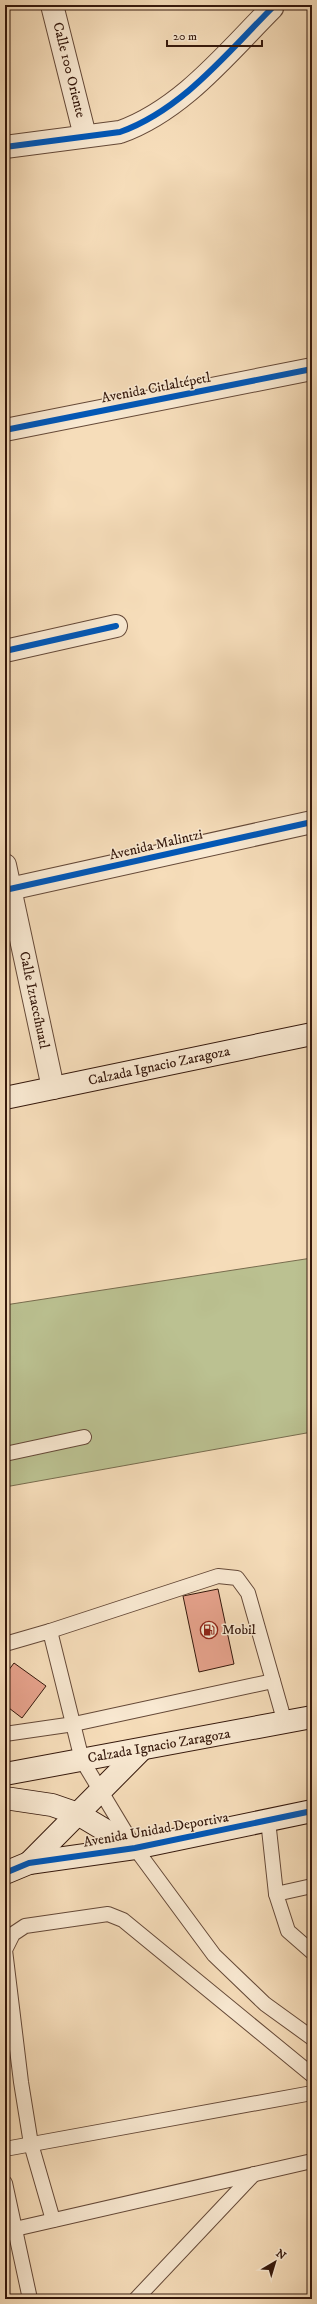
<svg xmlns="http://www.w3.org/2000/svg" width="317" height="2304" font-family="'IM FELL DW Pica',serif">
<rect width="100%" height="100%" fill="#f6ddba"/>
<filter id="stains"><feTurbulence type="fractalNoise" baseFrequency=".005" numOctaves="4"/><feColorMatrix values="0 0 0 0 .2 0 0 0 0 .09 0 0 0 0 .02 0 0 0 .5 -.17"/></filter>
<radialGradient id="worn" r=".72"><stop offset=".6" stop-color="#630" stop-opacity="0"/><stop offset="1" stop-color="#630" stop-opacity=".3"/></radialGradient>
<polygon fill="#bbc191" stroke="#786c4e" points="312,1258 312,1432 5,1487 5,1305"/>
<g fill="#e7a38d" stroke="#35180c">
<polygon points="218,1589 234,1664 199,1672 183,1596"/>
<polygon points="14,1663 46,1686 22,1718 5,1705 5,1675"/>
</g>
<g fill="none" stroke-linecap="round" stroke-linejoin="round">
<defs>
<g id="lane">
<polyline points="5,1454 84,1437"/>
<polyline points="50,1631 218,1576 237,1578 248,1593 285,1723"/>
<polyline points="5,1644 50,1631 82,1760 135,1848 214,1955 265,2004 312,2038"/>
<polyline points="5,1734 74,1724 273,1681"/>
<polyline points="268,1820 276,1894"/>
<polyline points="312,1886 276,1894 288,1931 312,1952"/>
<polyline points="5,2149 312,2093"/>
<polyline points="5,2183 30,2299"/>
<polyline points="53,2220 31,2144 21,2082 5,1950 13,1934 25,1926 108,1914 123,1920 312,2075"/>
<polyline points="15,2229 312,2161"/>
<polyline points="136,2299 254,2174"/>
</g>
<g id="street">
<polyline points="52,5 85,136"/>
<path d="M5 147 120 132C182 110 227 53 272 8L271 5"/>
<polyline points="5,430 312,369"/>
<polyline points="5,651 116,626"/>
<polyline points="5,865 53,1088"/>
<polyline points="5,890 312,822"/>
</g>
<g id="secondary">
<polyline points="5,1098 312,1034"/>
<polyline points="5,1774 312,1717"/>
<polyline points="5,1798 52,1805 78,1814 135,1848"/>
<polyline points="29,1863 141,1750"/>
<polyline points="5,1873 29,1863 135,1848 312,1811"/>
</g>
</defs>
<use href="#lane" stroke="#654938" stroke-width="16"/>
<use href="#street" stroke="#654938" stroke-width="24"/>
<use href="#secondary" stroke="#35180c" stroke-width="24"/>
<use href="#lane" stroke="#f9e9d2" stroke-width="14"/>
<use href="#street" stroke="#f9e9d2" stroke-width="22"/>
<use href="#secondary" stroke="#f9e9d2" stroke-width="22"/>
<defs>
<g id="cycleway">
<path d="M5 147 120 132C182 110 227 53 272 8L271 5"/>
<polyline points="5,430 312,369"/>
<polyline points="5,651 116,626"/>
<polyline points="5,890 312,822"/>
<polyline points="5,1873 29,1863 135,1848 312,1811"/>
</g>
</defs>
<use href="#cycleway" stroke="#f9e9d2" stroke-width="8"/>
<use href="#cycleway" stroke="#0057b8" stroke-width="6"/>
</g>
<defs>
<symbol id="fuel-ring" viewBox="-11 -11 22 22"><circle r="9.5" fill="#f9e9d2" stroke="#8f2418" stroke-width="1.5"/><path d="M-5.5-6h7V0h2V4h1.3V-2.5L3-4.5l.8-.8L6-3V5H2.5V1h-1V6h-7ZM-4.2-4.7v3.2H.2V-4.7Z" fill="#8f2418"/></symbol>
</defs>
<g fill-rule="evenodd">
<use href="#fuel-ring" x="199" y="1620" width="20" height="20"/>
</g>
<g text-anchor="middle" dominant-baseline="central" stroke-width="3" stroke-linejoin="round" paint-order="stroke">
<g font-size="14" fill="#35180c" stroke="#f9e9d2">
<text transform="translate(69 70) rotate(76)">Calle 100 Oriente</text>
<text transform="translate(156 388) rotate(-11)">Avenida Citlaltépetl</text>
<text transform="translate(156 845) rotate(-13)">Avenida Malintzi</text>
<text transform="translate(34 1000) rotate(78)">Calle Iztaccíhuatl</text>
<text transform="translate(159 1066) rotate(-12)">Calzada Ignacio Zaragoza</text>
<text transform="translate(159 1746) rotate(-10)">Calzada Ignacio Zaragoza</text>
<text transform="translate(156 1830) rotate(-10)">Avenida Unidad Deportiva</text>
</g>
<g font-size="14" fill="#35180c" stroke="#f9e9d2" text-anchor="start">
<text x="222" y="1630">Mobil</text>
</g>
</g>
<rect width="317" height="2304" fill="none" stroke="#f6ddba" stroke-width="20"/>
<rect x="6" y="6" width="305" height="2292" fill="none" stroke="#35180c" stroke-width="2"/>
<rect x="10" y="10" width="297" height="2284" fill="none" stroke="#35180c"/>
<g transform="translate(275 2262) rotate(38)" stroke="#f9e9d2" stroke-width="3" paint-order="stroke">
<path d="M0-3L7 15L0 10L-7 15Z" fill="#35180c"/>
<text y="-6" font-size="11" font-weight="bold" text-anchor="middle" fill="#35180c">N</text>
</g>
<path d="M167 40v6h95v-6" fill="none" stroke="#35180c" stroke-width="2"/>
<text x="173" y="40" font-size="12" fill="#35180c" stroke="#f9e9d2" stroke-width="3" paint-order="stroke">20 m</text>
<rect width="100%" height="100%" filter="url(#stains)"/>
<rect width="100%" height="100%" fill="url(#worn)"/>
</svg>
